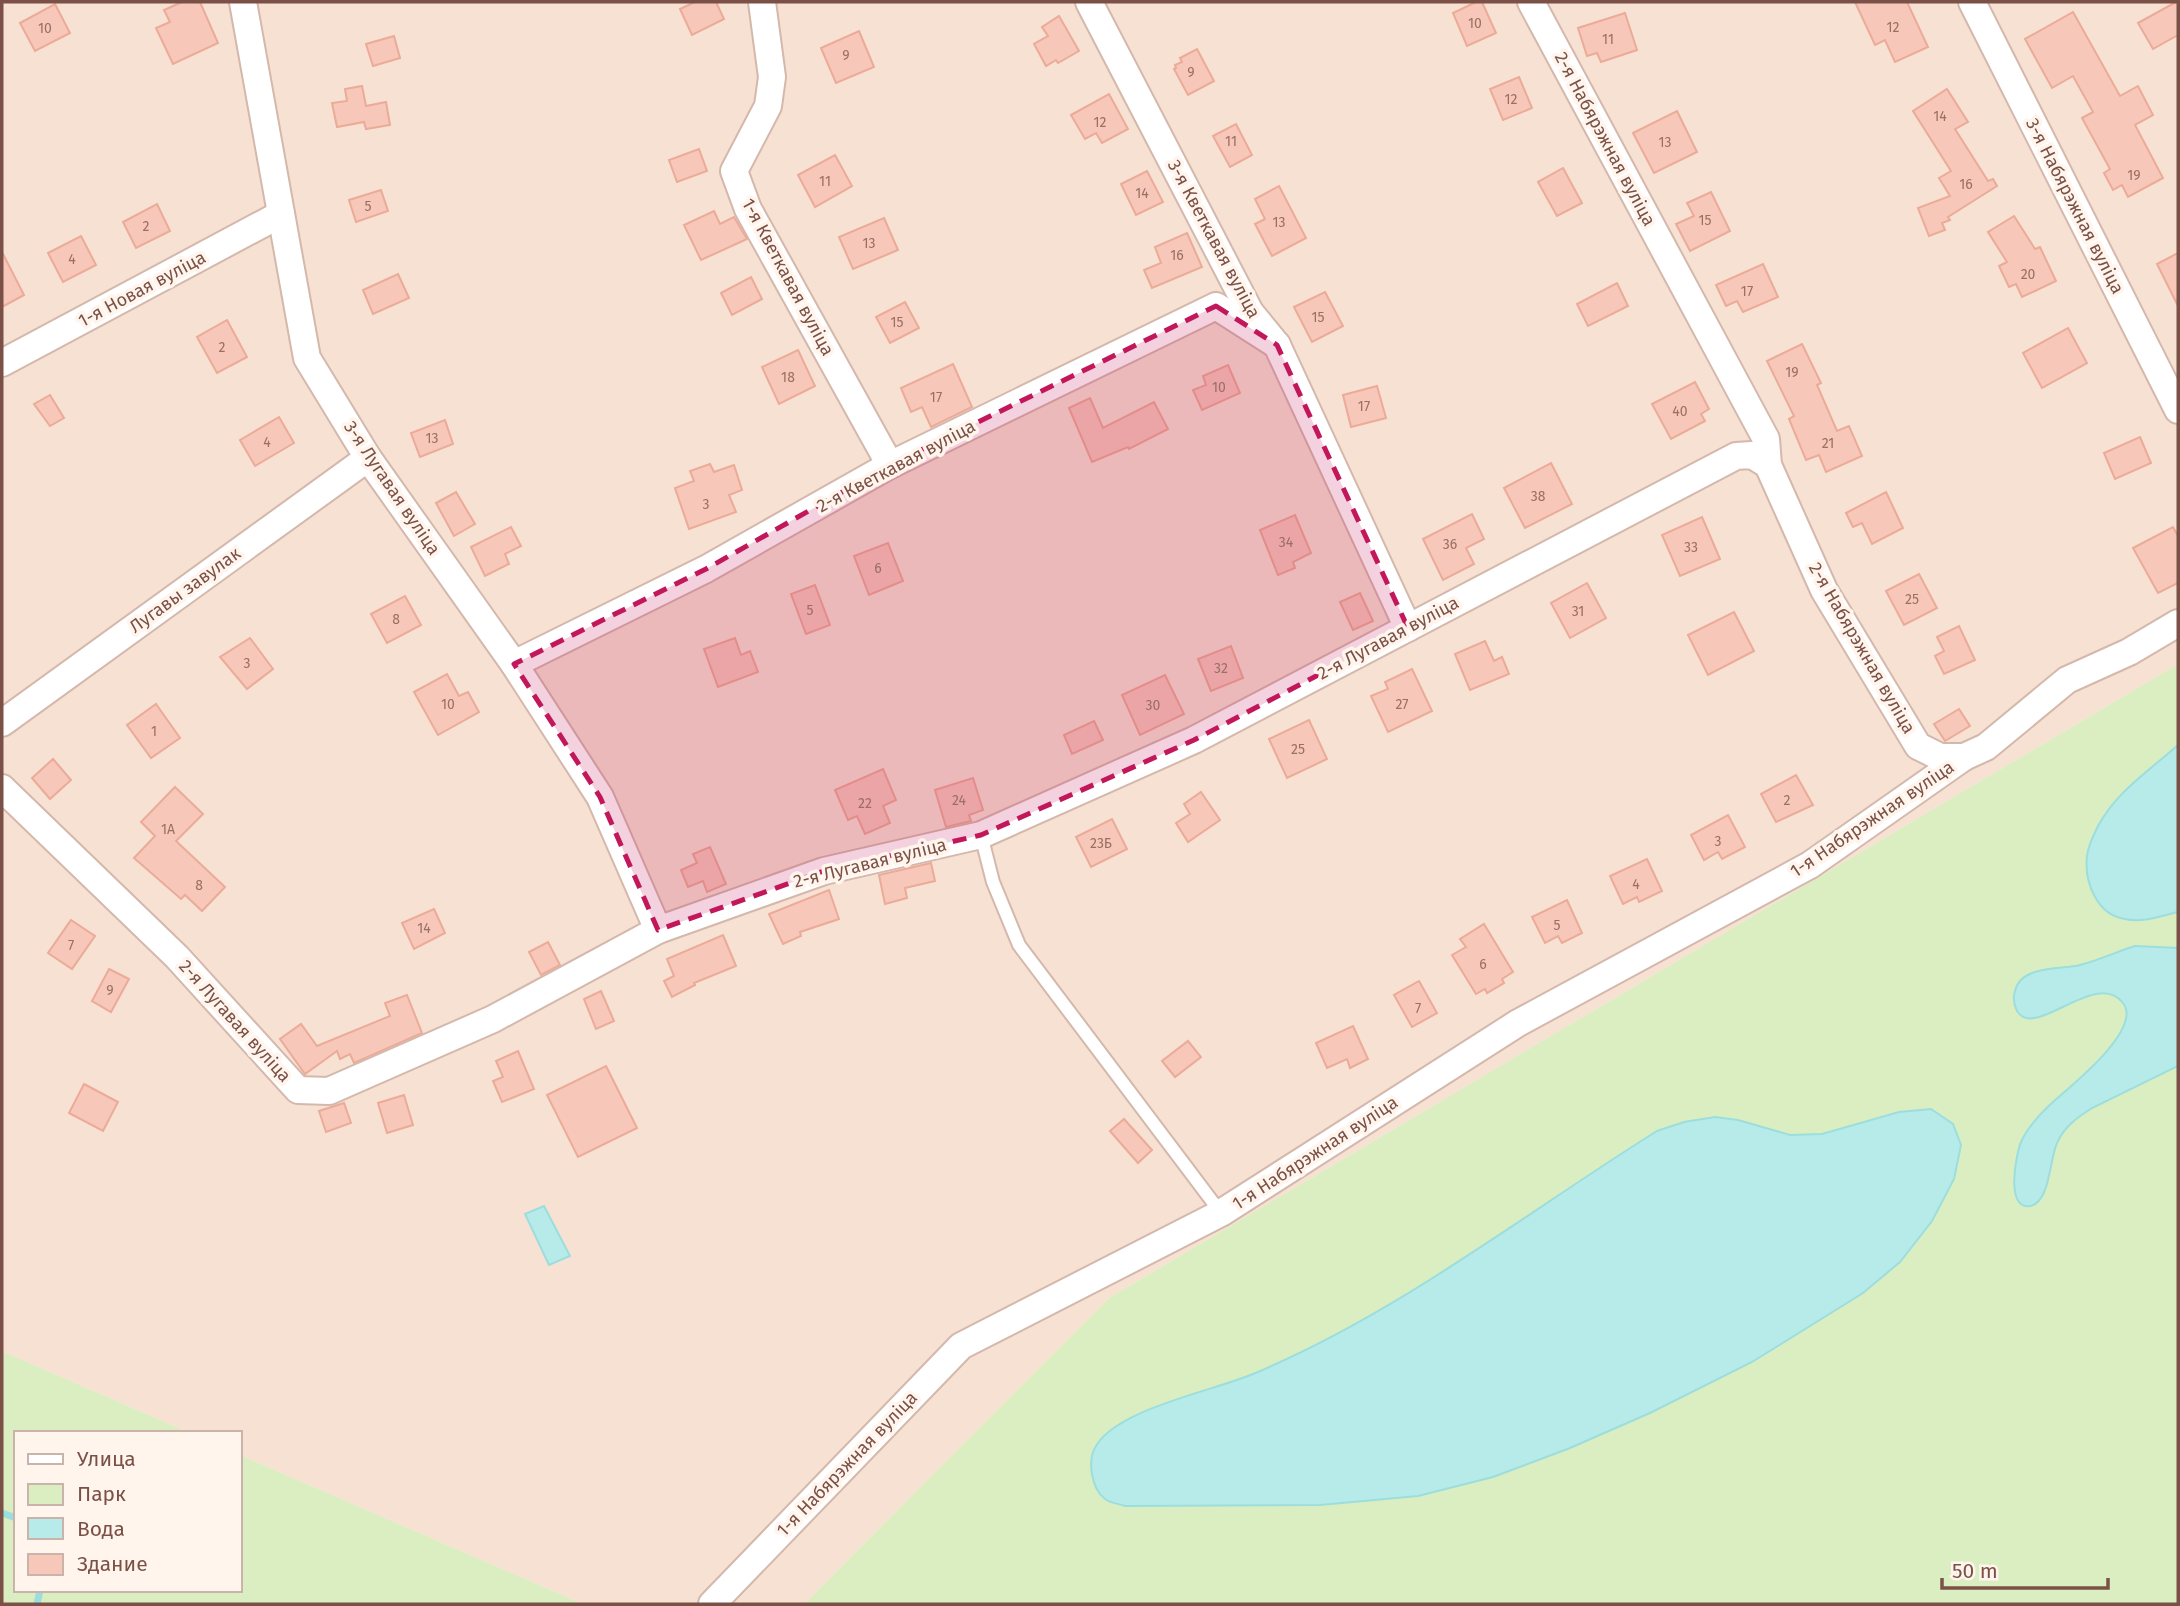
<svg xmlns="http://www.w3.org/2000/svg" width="2180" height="1606" font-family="'Fira Sans',sans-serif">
<rect width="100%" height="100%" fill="#fff0e5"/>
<polygon fill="#f7e1d2" points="2,2 2178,2 2178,664 1109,1298 804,1604 583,1604 240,1455 240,1433 190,1433 2,1351"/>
<g fill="#dbeec1">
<polygon points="2178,664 2178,1604 804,1604 1109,1298"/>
<polygon points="2,1351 190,1433 16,1433 16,1590 240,1590 240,1455 583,1604 2,1604"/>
</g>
<g fill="#b7ebea" stroke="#9cdedd" stroke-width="2">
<path d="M2178 745V912C2162 916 2142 923 2125 919 2097 915 2084 882 2087 856 2088 847 2094 834 2098 826 2116 792 2150 770 2178 745Z"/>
<path d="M2135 946 2178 948V1066L2092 1108C2078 1117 2065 1126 2058 1141 2049 1157 2051 1202 2030 1206 2005 1210 2016 1154 2021 1142 2028 1126 2042 1112 2054 1101 2072 1085 2143 1029 2123 1003 2096 968 2035 1041 2017 1011 2014 1005 2013 997 2015 991 2021 965 2060 970 2080 965 2099 960 2116 952 2135 946Z"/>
<path d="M1931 1109 1953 1124 1961 1145 1954 1179 1932 1221 1900 1262 1863 1293 1752 1362 1650 1413 1570 1448 1493 1477 1418 1496 1320 1505 1125 1506C1120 1504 1110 1503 1105 1499 1091 1488 1087 1460 1096 1446 1117 1409 1213 1391 1253 1374 1399 1313 1524 1214 1657 1131L1684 1122 1715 1117 1738 1120 1790 1135 1822 1134 1899 1112Z"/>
<polygon points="544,1206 570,1256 549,1265 525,1214"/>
</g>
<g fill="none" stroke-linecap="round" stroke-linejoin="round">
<g stroke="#9cdedd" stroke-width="7">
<polyline points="2,1513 16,1518"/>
<polyline points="37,1604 40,1590"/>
</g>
</g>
<g fill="#f7c8b9" stroke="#ecaa98" stroke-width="2">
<polygon points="182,2 200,2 218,43 173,64 156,28 170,22 164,10"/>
<polygon points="695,2 716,2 724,19 692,35 680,9"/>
<polygon points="1476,2 1482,2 1496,33 1467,46 1453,13"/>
<polygon points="1855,2 1907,2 1928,47 1895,62 1885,40 1875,45"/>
<polygon points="2176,2 2178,2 2178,35 2153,49 2138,23"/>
<polygon points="55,4 70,33 35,51 20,23"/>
<polygon points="2073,12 2120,96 2138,86 2153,115 2135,125 2163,178 2128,197 2122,185 2113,190 2104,173 2110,169 2082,118 2093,112 2073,76 2052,88 2025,39"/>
<polygon points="1625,13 1637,50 1601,62 1597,53 1587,56 1578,28"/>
<polygon points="1059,16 1079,51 1058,63 1056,60 1046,66 1034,44 1048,36 1042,27"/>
<polygon points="859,31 874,67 836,83 821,48"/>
<polygon points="394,36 400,58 373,66 366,44"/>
<polygon points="1197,49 1214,81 1188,95 1174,69 1176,68 1175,65 1182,62 1180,58"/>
<polygon points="1519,77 1532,108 1503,120 1490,89"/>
<polygon points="362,86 366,106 386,102 390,125 366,129 364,122 337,127 332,103 347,101 345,89"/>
<polygon points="1947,89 1968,122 1955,129 1988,181 1993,179 1997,186 1948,217 1950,220 1942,223 1945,230 1929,236 1918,208 1950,196 1939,178 1951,171 1913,111"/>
<polygon points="1109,94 1128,129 1102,143 1096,133 1085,139 1071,115"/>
<polygon points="1677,111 1697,152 1654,173 1633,133"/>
<polygon points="1236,124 1252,155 1230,167 1213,136"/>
<polygon points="699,149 707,171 677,182 669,160"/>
<polygon points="835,155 852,186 815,207 798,175"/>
<polygon points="1563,168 1582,203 1557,216 1538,182"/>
<polygon points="1147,171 1163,202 1136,215 1121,184"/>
<polygon points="1279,186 1306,238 1272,256 1255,224 1265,219 1255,199"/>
<polygon points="381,190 388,211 356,222 349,200"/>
<polygon points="1711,192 1730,231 1690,251 1676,224 1694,216 1687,203"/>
<polygon points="157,204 170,231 136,248 123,222"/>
<polygon points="714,211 720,224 734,217 747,239 701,260 684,225"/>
<polygon points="2014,216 2035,249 2040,247 2056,281 2022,297 2016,284 2009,287 1999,266 2007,262 1988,232"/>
<polygon points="884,218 898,250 853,269 839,237"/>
<polygon points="1187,233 1202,267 1152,288 1144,270 1161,263 1155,247"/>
<polygon points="81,236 96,265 63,282 48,253"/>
<polygon points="2,252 24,295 2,307"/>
<polygon points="2178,253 2178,306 2157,264"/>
<polygon points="1763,264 1778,297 1743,312 1737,301 1726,306 1716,285"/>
<polygon points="398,274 409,298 373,314 363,290"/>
<polygon points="751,277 762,299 732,315 721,293"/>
<polygon points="1617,283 1628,306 1588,326 1577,304"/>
<polygon points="1325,292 1343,326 1312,342 1294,307"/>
<polygon points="905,302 919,328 890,343 876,317"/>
<polygon points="227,320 247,357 217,373 197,337"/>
<polygon points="2068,328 2087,363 2042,388 2023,353"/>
<polygon points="1802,344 1821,383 1817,385 1837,431 1849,426 1862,456 1826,472 1819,455 1806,460 1789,419 1794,416 1767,361"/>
<polygon points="798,350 815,386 779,404 762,367"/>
<polygon points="953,364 972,407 931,427 922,407 911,412 901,388"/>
<polygon points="1228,365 1240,393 1202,410 1193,390 1206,385 1203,376"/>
<polygon points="1695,382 1709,409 1701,414 1705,421 1671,439 1652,404"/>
<polygon points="1377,386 1386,418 1351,427 1343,395"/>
<polygon points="50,395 64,418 50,426 34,404"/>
<polygon points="1090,398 1103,428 1154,402 1168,429 1129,449 1128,447 1092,462 1069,408"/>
<polygon points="279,417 294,443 255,466 240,440"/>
<polygon points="445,420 453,444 420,457 411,433"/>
<polygon points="2140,437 2151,463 2115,479 2104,453"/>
<polygon points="1551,463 1572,504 1525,528 1504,488"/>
<polygon points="710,464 714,472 734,465 742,490 729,495 736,512 689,529 675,488 694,481 690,471"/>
<polygon points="456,492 475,524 454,536 436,503"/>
<polygon points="1886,492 1903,528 1872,544 1862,523 1853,527 1846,513"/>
<polygon points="1472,514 1484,539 1466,548 1474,564 1443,580 1423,539"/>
<polygon points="1295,515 1311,553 1293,562 1295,568 1278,575 1260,530"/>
<polygon points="1702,517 1720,559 1680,576 1662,535"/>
<polygon points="511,527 521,546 505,554 509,564 485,576 471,547"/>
<polygon points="2173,527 2178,536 2178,583 2158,593 2133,548"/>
<polygon points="888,543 903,581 869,595 854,556"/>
<polygon points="1919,574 1937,608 1904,625 1886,591"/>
<polygon points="1587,583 1606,618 1570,638 1551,603"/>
<polygon points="815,585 830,625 806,634 791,594"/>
<polygon points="1360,593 1373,621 1353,630 1340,602"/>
<polygon points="405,596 421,625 387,643 371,614"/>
<polygon points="1734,612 1754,651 1708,675 1688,635"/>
<polygon points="1959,626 1975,660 1944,674 1935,656 1944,651 1937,637"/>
<polygon points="250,638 273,669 247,689 220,657"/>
<polygon points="735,638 741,655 750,651 758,672 718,687 704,649"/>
<polygon points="1485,641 1494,661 1502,657 1509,674 1470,690 1455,654"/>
<polygon points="1231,646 1243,678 1211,691 1198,659"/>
<polygon points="1412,669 1432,711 1388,732 1371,696 1388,689 1385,682"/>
<polygon points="447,674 459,696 468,692 479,712 438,735 414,692"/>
<polygon points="1165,675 1184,714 1140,735 1122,695"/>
<polygon points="156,704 180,738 151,758 127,725"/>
<polygon points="1959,709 1970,726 1945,741 1934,724"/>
<polygon points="1309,720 1327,759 1287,778 1269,739"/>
<polygon points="1094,721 1103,740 1072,754 1064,735"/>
<polygon points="53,759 71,780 50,799 32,778"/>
<polygon points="883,769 896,800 883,806 890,823 865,834 857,816 848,820 835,790"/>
<polygon points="1796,775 1813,805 1776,822 1761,794"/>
<polygon points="973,778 983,810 969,815 971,821 946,827 935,790"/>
<polygon points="175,787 203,814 176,841 225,887 202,911 185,895 181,899 134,858 155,836 141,822"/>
<polygon points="1201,792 1220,820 1188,842 1176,823 1190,814 1184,804"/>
<polygon points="1728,815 1745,847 1722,859 1718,852 1704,860 1691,835"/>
<polygon points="1112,819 1127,849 1091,867 1076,837"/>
<polygon points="710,847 726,884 707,892 703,881 688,887 681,870 697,863 693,854"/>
<polygon points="1647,859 1662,891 1639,902 1637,897 1623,904 1610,876"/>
<polygon points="931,863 935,881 905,888 907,898 885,904 879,875"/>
<polygon points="829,890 839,919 800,932 801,936 783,944 769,914"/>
<polygon points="1567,900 1582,933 1562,943 1558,936 1545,943 1532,917"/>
<polygon points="434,909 445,933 414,949 402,923"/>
<polygon points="71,920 95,936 72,969 48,953"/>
<polygon points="1484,924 1513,972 1502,979 1504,983 1487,993 1485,989 1476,994 1452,955 1466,947 1460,939"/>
<polygon points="723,935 736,966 694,983 695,985 672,997 664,981 674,976 667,959"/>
<polygon points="548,942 560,965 541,975 529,952"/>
<polygon points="109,969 129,979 111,1012 92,1001"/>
<polygon points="1419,981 1437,1013 1412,1027 1394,995"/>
<polygon points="601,991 614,1021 596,1029 584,999"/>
<polygon points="407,995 422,1033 354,1063 350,1054 340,1059 337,1051 305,1074 280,1039 301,1024 317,1046 390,1016 385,1003"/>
<polygon points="1353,1026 1368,1059 1350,1068 1347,1059 1327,1068 1316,1043"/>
<polygon points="1188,1041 1201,1057 1175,1077 1162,1061"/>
<polygon points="518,1051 534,1089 502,1102 493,1081 503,1077 496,1061"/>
<polygon points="606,1066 637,1128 578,1157 547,1095"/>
<polygon points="84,1084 118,1102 103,1131 69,1113"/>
<polygon points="404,1095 413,1125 387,1133 378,1103"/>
<polygon points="344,1103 351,1123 326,1132 319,1111"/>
<polygon points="1124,1119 1152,1150 1138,1163 1110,1131"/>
</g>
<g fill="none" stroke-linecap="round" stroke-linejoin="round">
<defs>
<polyline id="lane" points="981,835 993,882 1019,945 1221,1213"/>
<g id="street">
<polyline points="243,2 307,358 368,458 514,664 600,797 658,930"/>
<polyline points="762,2 772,77 768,106 734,171 748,209 890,465"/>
<polyline points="1089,2 1250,312 1277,345 1408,628"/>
<polyline points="1531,2 1766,439 1768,465"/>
<polyline points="1972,2 2178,410"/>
<polyline points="2,363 281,214"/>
<polyline points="514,664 706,569 890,465 1216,306 1277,345"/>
<polyline points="2,723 368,458"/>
<polyline points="2,788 177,957 298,1090 329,1091 493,1019 658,930 824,871 981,835 1194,740 1736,456 1752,455 1768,465 1824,590 1918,746 1940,757 1964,757 1986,747 2067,680 2129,652 2178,623"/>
<polyline points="712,1604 961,1346 1221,1213 1518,1023 1810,865 1964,757"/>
</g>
</defs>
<use href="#lane" stroke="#d4b8ac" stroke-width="16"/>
<use href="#street" stroke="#d4b8ac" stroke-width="30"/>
<use href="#lane" stroke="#fff" stroke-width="12"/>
<use href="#street" stroke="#fff" stroke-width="26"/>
</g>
<path fill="#c2185b" fill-opacity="0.2" stroke="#c2185b" stroke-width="5" stroke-dasharray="14 9" stroke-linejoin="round" d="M1216 306 1277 345 1408 628 1194 740 981 835 824 871 658 930 600 797 514 664 706 569 890 465Z"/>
<g text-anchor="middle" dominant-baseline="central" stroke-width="7" stroke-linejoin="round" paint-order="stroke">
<g font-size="14" fill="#9a6f64">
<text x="1475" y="23">10</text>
<text x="1893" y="27">12</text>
<text x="45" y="28">10</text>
<text x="1608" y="39">11</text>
<text x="846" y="55">9</text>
<text x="1191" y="72">9</text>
<text x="1511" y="99">12</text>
<text x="1940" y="116">14</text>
<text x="1100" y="122">12</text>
<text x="1231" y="141">11</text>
<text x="1665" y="142">13</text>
<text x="2134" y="175">19</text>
<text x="825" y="181">11</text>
<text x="1966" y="184">16</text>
<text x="1142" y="193">14</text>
<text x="368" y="206">5</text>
<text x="1705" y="220">15</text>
<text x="1279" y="222">13</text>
<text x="146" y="226">2</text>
<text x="869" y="243">13</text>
<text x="1177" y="255">16</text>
<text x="72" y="259">4</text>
<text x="2028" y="274">20</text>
<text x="1747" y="291">17</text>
<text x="1318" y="317">15</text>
<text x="897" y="322">15</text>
<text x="222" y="347">2</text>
<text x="1792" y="372">19</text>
<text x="788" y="377">18</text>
<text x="1219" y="387">10</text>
<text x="936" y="397">17</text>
<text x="1364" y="406">17</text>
<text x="1680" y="411">40</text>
<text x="432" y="438">13</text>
<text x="267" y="442">4</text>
<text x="1828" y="443">21</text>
<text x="1538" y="496">38</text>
<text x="706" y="504">3</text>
<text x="1286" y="542">34</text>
<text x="1450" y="544">36</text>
<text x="1691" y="547">33</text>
<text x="878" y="568">6</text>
<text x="1912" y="599">25</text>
<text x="810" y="610">5</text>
<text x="1578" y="611">31</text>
<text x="396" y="619">8</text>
<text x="247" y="663">3</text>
<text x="1221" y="668">32</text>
<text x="448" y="704">10</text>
<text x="1402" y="704">27</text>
<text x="1153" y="705">30</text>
<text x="154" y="731">1</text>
<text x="1298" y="749">25</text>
<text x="959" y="800">24</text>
<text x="1787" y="800">2</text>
<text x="865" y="803">22</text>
<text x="168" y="829">1А</text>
<text x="1718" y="841">3</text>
<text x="1101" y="843">23Б</text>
<text x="1636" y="884">4</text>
<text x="199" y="885">8</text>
<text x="1557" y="925">5</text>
<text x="424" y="928">14</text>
<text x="71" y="945">7</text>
<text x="1483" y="964">6</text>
<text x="110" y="990">9</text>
<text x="1418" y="1008">7</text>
</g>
<g font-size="18" fill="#7b5147" stroke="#fff5ed">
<text transform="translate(1605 139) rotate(62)">2-я Набярэжная вуліца</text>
<text transform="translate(2075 206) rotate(63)">3-я Набярэжная вуліца</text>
<text transform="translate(1214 239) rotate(62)">3-я Кветкавая вуліца</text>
<text transform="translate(788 277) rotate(62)">1-я Кветкавая вуліца</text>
<text transform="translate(142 289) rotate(-28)">1-я Новая вуліца</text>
<text transform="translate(896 466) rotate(-28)">2-я Кветкавая вуліца</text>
<text transform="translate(392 488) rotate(56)">3-я Лугавая вуліца</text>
<text transform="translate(185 590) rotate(-36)">Лугавы завулак</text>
<text transform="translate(1388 638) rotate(-28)">2-я Лугавая вуліца</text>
<text transform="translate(1862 648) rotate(60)">2-я Набярэжная вуліца</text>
<text transform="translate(1872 819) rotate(-34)">1-я Набярэжная вуліца</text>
<text transform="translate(870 863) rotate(-14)">2-я Лугавая вуліца</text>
<text transform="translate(235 1021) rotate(48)">2-я Лугавая вуліца</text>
<text transform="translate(1315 1153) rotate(-33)">1-я Набярэжная вуліца</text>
<text transform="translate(847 1464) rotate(-46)">1-я Набярэжная вуліца</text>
</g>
</g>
<rect width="2180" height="1606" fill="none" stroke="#7b5147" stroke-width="7"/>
<rect x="14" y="1431" width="228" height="161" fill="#fff5ed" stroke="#cab3ab" stroke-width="2"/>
<rect x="28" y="1454" width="35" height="10" fill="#ffffff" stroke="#cab3ab" stroke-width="2"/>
<text x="77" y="1466" font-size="21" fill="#7b5147">Улица</text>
<rect x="28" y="1484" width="35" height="21" fill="#dbeec1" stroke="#cab3ab" stroke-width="2"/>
<text x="77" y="1501" font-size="21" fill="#7b5147">Парк</text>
<rect x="28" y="1518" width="35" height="21" fill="#b7ebea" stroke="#cab3ab" stroke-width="2"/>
<text x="77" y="1536" font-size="21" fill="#7b5147">Вода</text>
<rect x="28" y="1554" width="35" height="21" fill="#f7c8b9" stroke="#cab3ab" stroke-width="2"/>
<text x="77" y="1571" font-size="21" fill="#7b5147">Здание</text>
<path d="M1942 1578v10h166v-10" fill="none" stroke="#7b5147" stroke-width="3.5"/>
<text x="1952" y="1578" font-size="21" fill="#7b5147" stroke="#fff5ed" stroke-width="5" paint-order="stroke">50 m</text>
</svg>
